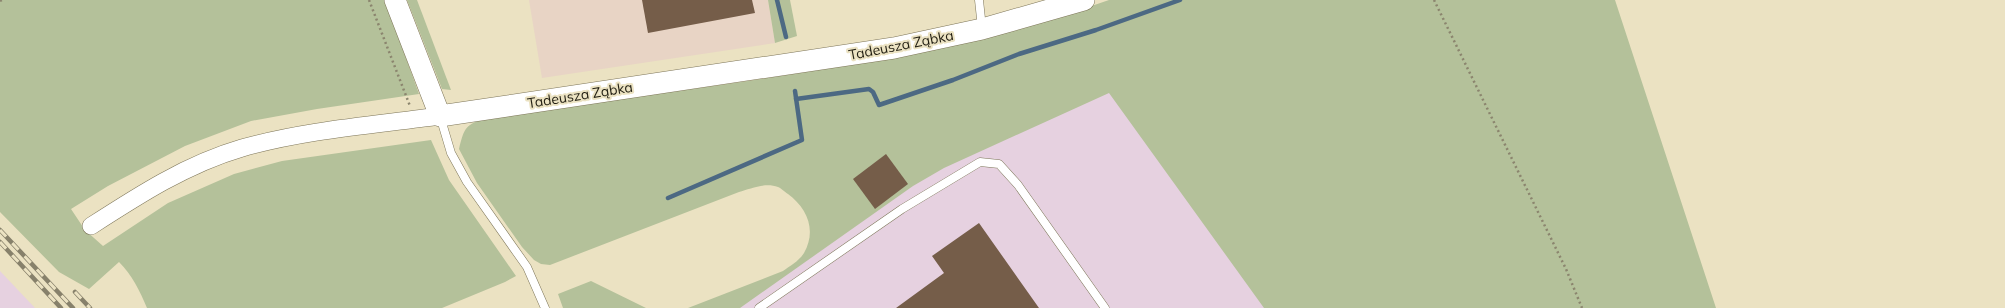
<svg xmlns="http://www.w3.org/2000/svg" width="2005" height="308" font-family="Mulish,sans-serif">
<rect width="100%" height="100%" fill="#ebe2c2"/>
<polygon fill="#e8d4c5" points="529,0 768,0 775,43 542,78"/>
<g fill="#e6d1e0">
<polygon points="1291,0 1571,308 736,308 837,236 811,168"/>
<polygon points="0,271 35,308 0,308"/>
</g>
<g fill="#b4c19a">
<path d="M0 0H385L419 94 317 109 251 121 185 146 108 186 71 209 85 230 103 246 168 203 234 174 282 161 431 140 449 180 516 276 505 282 442 308H147C140 291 132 275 119 262L89 289 59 272 0 212Z"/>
<polygon points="407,0 417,0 451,90 442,89"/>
<polygon points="768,0 790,0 797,36 775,43"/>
<path d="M1109 0H1615L1716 308H1264L1109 93 944 168 913 186 740 308H688L783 271C790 266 799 261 804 253 817 230 807 208 788 194 785 192 781 188 778 187 765 182 750 189 739 192L550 265 541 264 534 260 522 247 477 183 459 149C464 130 464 126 482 119L741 82 890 59 1071 13Z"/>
<polygon points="591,281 646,308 647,308 563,308 558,294"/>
</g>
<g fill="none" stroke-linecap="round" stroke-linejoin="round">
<g stroke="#4c6983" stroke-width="4.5">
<polyline points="777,0 786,37"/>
<polyline points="796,99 869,89 873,92 879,105 953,80 1019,54 1096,30 1180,0"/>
<polyline points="668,198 802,140 795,91"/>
</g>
</g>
<g fill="#755d49">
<polygon points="642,0 752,0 755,13 648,33"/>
<polygon points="886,154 908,184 875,209 853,179"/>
<polygon points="979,223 1039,308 896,308 944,273 932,256"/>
</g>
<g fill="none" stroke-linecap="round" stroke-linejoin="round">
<defs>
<g id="service">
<polyline points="979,0 982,28"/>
<polyline points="440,116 451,153 467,182 527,267 545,308"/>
<polyline points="759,308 902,209 980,162 999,164 1018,185 1105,308"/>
</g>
<path id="minor" d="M91 226C139 195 187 164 242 148 306 130 374 125 440 116"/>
<polyline id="tertiary" points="395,0 440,116 894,48 982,29 1084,0"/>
</defs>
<use href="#service" stroke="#7d7558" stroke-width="9"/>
<use href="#minor" stroke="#7d7558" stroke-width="18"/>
<use href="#tertiary" stroke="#7d7558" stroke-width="22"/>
<g stroke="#8b856e" stroke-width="2.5" stroke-dasharray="2 3" stroke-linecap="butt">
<polyline points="369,0 410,106"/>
<polyline points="1434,0 1566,269 1582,308"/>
<polyline points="0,1 2,0"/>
</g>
<use href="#service" stroke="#fff" stroke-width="8"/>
<use href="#minor" stroke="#fff" stroke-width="17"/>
<use href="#tertiary" stroke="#fff" stroke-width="21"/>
<defs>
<g id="rail">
<polyline points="0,230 73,308"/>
<polyline points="0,242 61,308"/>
<polyline points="75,292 90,308"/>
</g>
</defs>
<use href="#rail" stroke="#87816b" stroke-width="4.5"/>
<use href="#rail" stroke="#ebe2c2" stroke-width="3" stroke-dasharray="9" stroke-linecap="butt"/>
</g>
<g text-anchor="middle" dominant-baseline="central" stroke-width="4" stroke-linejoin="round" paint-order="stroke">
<g font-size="14" fill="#211e12" stroke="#ebe2c2">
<text transform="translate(901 45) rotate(-11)">Tadeusza Ząbka</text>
<text transform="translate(580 95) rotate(-9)">Tadeusza Ząbka</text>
</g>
</g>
</svg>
